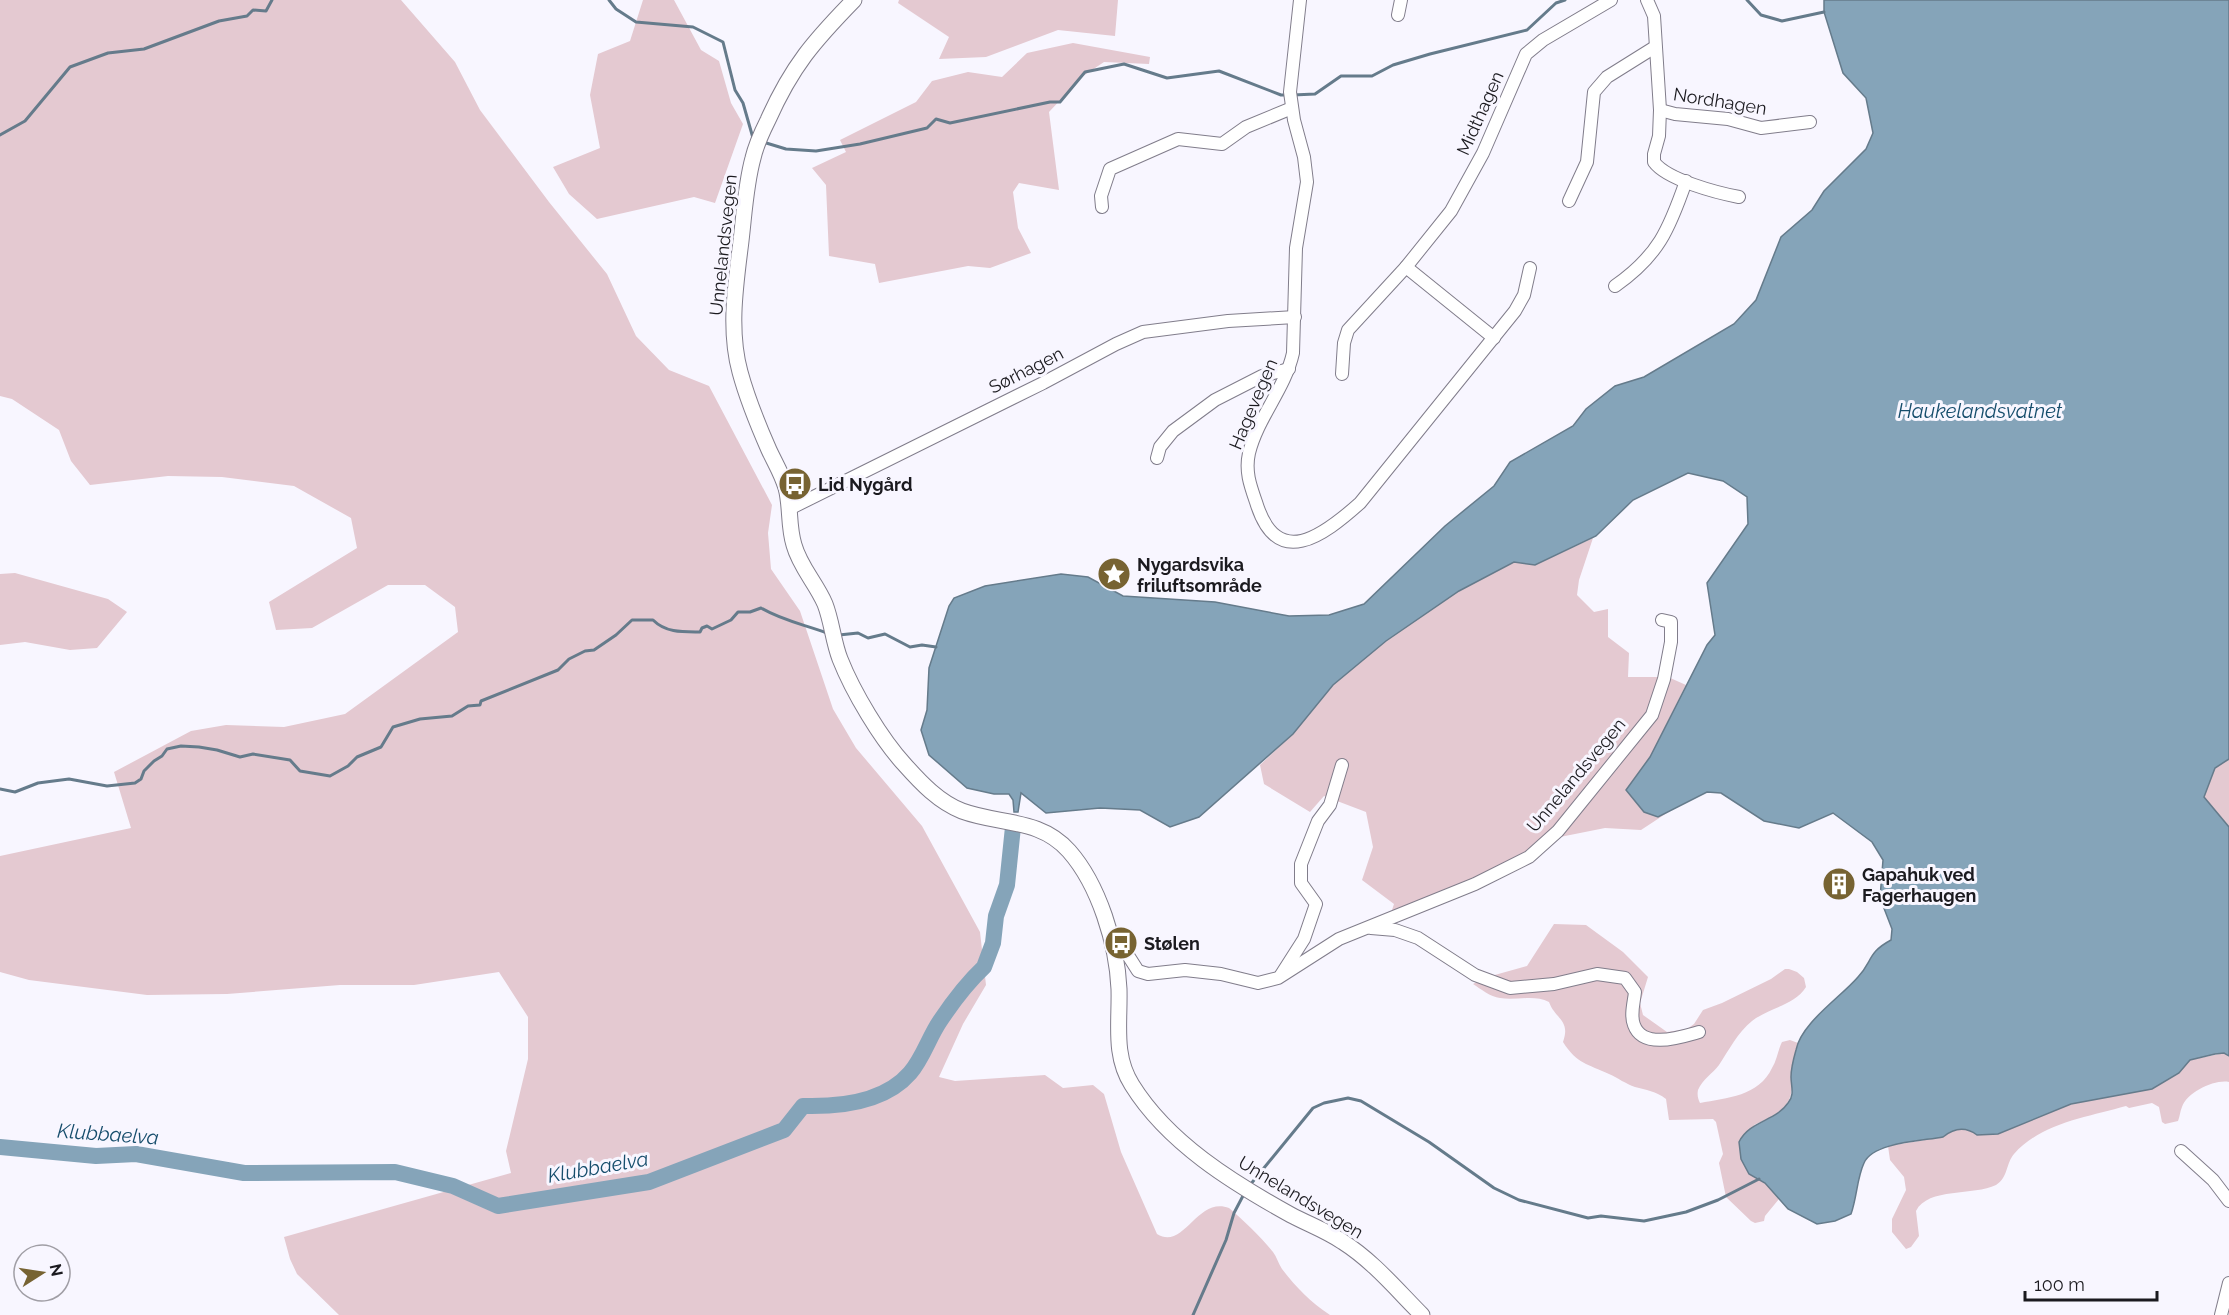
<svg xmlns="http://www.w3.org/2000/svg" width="2229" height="1315" font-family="Raleway,sans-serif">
<rect width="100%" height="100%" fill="#f8f6ff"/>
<g fill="#e4c9d1">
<path d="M0 0H401L455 62 480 110 549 202 607 274 636 336 669 370 709 386 772 505 768 533 771 569 800 611 833 709 856 748 922 826 980 932 986 985 963 1024 939 1077 955 1081 1045 1075 1063 1088 1093 1085 1104 1094 1121 1152 1157 1234C1184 1251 1197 1196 1229 1208 1244 1221 1260 1236 1273 1252 1277 1257 1278 1263 1282 1269 1296 1287 1310 1302 1330 1315H339L297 1274 290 1259 284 1237 511 1173 506 1151 528 1059V1017L499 972 414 985H340L227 994 147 995 29 980 0 972V856L131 828 114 772 191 731 226 725 284 727 345 714 458 632 455 607 425 585H388L312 628 276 630 269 602 357 548 351 518 294 486 222 477 168 476 90 485 71 461 59 430 12 399 0 396Z"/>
<polygon points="643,0 674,0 701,50 719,61 731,103 743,124 715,203 694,197 597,219 569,194 553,167 600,148 590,95 598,54 630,41"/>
<polygon points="899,0 1118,0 1115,36 1058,30 986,57 939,59 949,37 898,3"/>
<polygon points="1073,43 1150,57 1149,64 1104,62 1083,76 1049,112 1059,190 1019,183 1013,192 1018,228 1031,253 990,268 968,266 879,283 875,264 829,256 826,185 812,168 846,152 840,140 916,102 932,81 968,72 1002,77 1027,53"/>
<polygon points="1593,538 1579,580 1577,595 1594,612 1608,609 1608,637 1629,653 1628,677 1668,677 1686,685 1650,757 1626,790 1658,817 1673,809 1641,830 1605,828 1560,837 1388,922 1394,904 1362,880 1373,847 1366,812 1324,796 1310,812 1264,784 1260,765 1293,734 1333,685 1386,641 1459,591 1514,562 1535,565"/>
<polygon points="15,573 108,599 127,612 97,648 70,650 25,642 0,645 0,574"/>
<polygon points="2229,759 2229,827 2204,797 2215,768"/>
<path d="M1554 924 1586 925 1623 952 1648 977 1640 1003 1643 1015 1667 1032 1687 1029 1694 1024 1703 1010 1722 1003 1771 979 1785 969H1789L1797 972 1804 978 1806 987C1794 1006 1770 1007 1752 1021 1738 1032 1729 1050 1719 1065 1713 1073 1702 1080 1698 1090 1697 1095 1698 1099 1700 1103 1727 1098 1759 1096 1772 1068 1777 1060 1778 1050 1782 1042L1790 1040 1798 1043C1782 1088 1811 1101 1754 1125L1759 1179 1765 1182 1779 1199 1765 1216 1764 1221 1755 1223 1751 1221 1726 1197 1719 1163 1723 1154 1716 1122 1713 1119 1669 1120 1666 1099C1656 1091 1646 1090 1635 1087 1626 1084 1618 1078 1609 1074 1588 1064 1577 1064 1563 1042 1571 1020 1555 1019 1549 1002 1534 994 1516 1001 1500 998 1490 997 1481 989 1473 984L1484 978 1527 966Z"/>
<path d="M2224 1053 2229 1056V1082C2215 1079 2187 1092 2182 1107 2180 1111 2180 1116 2178 1121L2165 1124 2162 1122 2159 1107 2152 1103 2129 1108 2126 1106C2088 1117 2041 1123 2014 1154 2006 1163 2008 1178 1996 1185 1974 1196 1928 1187 1916 1211L1919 1236 1911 1247 1906 1249 1892 1232V1219L1906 1190 1904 1177 1890 1160 1888 1146 1943 1137C1951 1130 1959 1127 1970 1130L2071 1104 2152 1089 2179 1073 2190 1060Z"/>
</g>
<path fill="#85a4b9" stroke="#657b8b" stroke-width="1.5" d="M1824 0H2229V759L2215 768 2204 797 2229 827V1056L2224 1053 2215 1054 2190 1060 2179 1073 2152 1089 2071 1104 1998 1134 1977 1135C1965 1126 1954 1128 1943 1137 1923 1141 1873 1142 1864 1163 1857 1178 1857 1197 1851 1214L1835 1221 1817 1224 1788 1209 1765 1183 1749 1174 1741 1159 1739 1142C1749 1121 1776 1121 1788 1103 1795 1095 1791 1086 1791 1077 1791 1069 1794 1057 1796 1050 1801 1023 1841 997 1858 977 1873 961 1867 953 1891 940L1892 929 1880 898 1883 860 1872 842 1833 813 1799 828 1764 821 1721 793 1707 792 1658 817 1644 812 1626 790 1650 757 1707 645 1715 635 1707 583 1748 524 1747 497 1723 481 1688 473 1633 500 1596 536 1535 565 1514 562 1459 591 1386 641 1333 685 1293 734 1199 817 1170 827 1140 810 1100 808 1046 813 1021 793 1018 812H1014L1013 800 1009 794H994L967 788 929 755 921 730 927 710 929 668 949 606 954 598 985 586 1061 574 1088 577 1123 596 1215 602 1289 616 1329 615 1364 604 1445 526 1494 486 1510 462 1573 426 1586 409 1615 386 1644 377 1734 324 1756 300 1781 237 1812 210 1824 191 1866 149 1873 133 1866 98 1843 73 1824 12Z"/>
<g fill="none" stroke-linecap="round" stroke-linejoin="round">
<g stroke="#657b8b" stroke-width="3">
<polyline points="609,0 616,9 636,22 693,27 723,42 735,90 743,103 753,138"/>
<polyline points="1747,0 1761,15 1782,21 1824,12"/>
<polyline points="1293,95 1315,94 1341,76 1372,76 1393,65 1430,54 1527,30 1556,3 1565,0"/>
<polyline points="0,135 25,121 70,67 108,53 144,49 219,21 247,16 253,10 266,11 272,0"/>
<polyline points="763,142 786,149 816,151 860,144 927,128 936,119 950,123 1050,102 1060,102 1085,72 1124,64 1167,78 1219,71 1281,95 1287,95"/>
<polyline points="839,635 858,633 868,638 885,634 910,647 922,645 936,647"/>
<path d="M0 789 15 792 38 783 69 779 107 786 135 783 141 779 144 771 154 761 162 756 167 749 181 746 199 747 217 750 240 757 253 754 290 760 300 771 330 776 348 766 357 757 381 747 393 727 420 719 452 716 468 706 480 705 481 701 558 670 569 659 585 651 594 650 616 635 632 620H653C666 633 683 632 700 632L702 628 707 626 712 629 731 620 738 612H750L761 608C783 621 803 624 827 633"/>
<polyline points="1250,1185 1313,1108 1324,1103 1348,1098 1361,1101 1429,1142 1494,1188 1519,1200 1588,1218 1601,1216 1644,1221 1686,1212 1718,1200 1759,1179"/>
<polyline points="1193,1315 1226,1240 1234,1213 1245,1192"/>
</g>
<path stroke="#85a4b9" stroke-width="16" d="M0 1147 96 1156 136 1154 244 1173 395 1172 453 1186 498 1206 649 1182 784 1130 803 1106C839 1107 885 1102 910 1073 923 1058 929 1037 940 1021 952 1003 968 982 984 967L993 943 996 916 1007 885 1013 827"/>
<defs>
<g id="minor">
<path d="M1300 0 1290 92 1294 120 1304 157 1307 182 1296 248 1293 353C1285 389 1258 417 1249 453 1245 471 1250 485 1256 502 1277 571 1323 536 1360 503L1515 311 1524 295 1530 268"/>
<path d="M1647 0 1654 16 1660 110 1659 136 1654 154V162C1667 180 1718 193 1739 197"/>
<polyline points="1398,15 1401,0"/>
<polyline points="1660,110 1675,114 1728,119 1761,128 1810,122"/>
<polyline points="1569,201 1587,162 1594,92 1607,77 1655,47"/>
<polyline points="1102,207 1101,196 1110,169 1178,139 1222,144 1246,127 1292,108"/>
<polyline points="1406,267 1494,338"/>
<path d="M1615 286C1658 256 1669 230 1686 181"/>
<polyline points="1342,374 1344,343 1348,330 1406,267 1451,211 1483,153 1526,54 1543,40 1611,0"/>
<polyline points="1157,458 1160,447 1173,431 1215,400 1262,376 1289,369"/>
<polyline points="789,509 1043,383 1116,344 1143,332 1228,321 1295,317"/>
<path d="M1371 928 1395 930 1418 938 1475 975 1510 988 1554 984 1597 974 1625 978 1635 992C1634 1002 1630 1015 1634 1025 1643 1050 1681 1037 1699 1032"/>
<polyline points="1114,948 1124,949 1138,971 1148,974 1185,970 1221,974 1258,983 1278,978 1339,939 1475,884 1529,857 1558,831 1652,715 1664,679 1671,642 1671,622 1662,620"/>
<polyline points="1281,975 1304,939 1316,904 1301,883 1301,864 1318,821 1330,805 1342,765"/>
<polyline points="2181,1151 2213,1180 2229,1201"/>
<polyline points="2221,1315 2229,1283"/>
</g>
<path id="major" d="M854 0C814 41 792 66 768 120 762 132 756 145 753 158 745 187 744 219 740 249 735 289 729 332 740 372 747 398 758 425 769 450 775 463 782 474 786 488 791 506 788 526 794 545 800 567 816 583 825 604 832 622 833 641 840 659 853 692 881 739 905 765 921 783 939 802 962 811 1000 825 1040 818 1069 851 1099 885 1117 944 1119 989 1120 1023 1113 1055 1132 1085 1168 1143 1233 1183 1291 1215 1308 1224 1327 1231 1343 1242 1373 1261 1397 1290 1422 1315"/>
</defs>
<use href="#minor" stroke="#817d8b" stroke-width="14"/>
<use href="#major" stroke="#817d8b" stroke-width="17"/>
<use href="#minor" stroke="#fff" stroke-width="12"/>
<use href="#major" stroke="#fff" stroke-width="15"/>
</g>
<defs>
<symbol id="bus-disc" viewBox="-11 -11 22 22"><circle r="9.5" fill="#776332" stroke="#f8f6ff"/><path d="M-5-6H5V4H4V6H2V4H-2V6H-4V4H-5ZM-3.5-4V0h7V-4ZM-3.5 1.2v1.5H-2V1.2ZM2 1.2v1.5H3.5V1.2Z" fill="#fff"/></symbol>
<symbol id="sight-disc" viewBox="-11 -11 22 22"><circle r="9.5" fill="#776332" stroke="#f8f6ff"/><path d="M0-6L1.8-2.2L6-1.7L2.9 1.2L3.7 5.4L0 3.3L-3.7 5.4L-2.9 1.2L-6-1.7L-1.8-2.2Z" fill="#fff"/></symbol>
<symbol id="building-disc" viewBox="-11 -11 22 22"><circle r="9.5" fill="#776332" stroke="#f8f6ff"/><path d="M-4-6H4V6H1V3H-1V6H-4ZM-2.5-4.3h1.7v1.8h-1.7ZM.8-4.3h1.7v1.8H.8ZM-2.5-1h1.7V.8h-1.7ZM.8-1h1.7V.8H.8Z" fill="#fff"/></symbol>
</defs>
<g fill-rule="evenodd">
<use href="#bus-disc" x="776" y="465" width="38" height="38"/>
<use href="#sight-disc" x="1095" y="555" width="38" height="38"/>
<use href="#building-disc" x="1820" y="865" width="38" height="38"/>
<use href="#bus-disc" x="1102" y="924" width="38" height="38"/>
</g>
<g text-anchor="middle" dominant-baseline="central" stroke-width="6" stroke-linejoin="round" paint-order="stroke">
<g font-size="18" fill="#1b1a1f" stroke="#f8f6ff">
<text transform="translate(1720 101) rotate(9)">Nordhagen</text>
<text transform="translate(1480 113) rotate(-66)">Midthagen</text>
<text transform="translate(723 245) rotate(-84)">Unnelandsvegen</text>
<text transform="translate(1026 370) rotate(-27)">Sørhagen</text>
<text transform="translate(1253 404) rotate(-67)">Hagevegen</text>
<text transform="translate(1576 775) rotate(-50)">Unnelandsvegen</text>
<text transform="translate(1301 1197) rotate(31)">Unnelandsvegen</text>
</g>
<g font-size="18" font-weight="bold" fill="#1b1a1f" stroke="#f8f6ff" text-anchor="start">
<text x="818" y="484">Lid Nygård</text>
<text x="1137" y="564">Nygardsvika<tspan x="1137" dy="21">friluftsområde</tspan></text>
<text x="1862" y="874">Gapahuk ved<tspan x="1862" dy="21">Fagerhaugen</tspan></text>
<text x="1144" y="943">Stølen</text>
</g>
<g font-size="20" font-style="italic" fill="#164d6c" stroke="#f8f6ff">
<text x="1980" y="411">Haukelandsvatnet</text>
<text transform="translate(108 1134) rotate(4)">Klubbaelva</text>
<text transform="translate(598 1167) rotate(-10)">Klubbaelva</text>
</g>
</g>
<g transform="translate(42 1273) rotate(78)"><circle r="28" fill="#f8f6ff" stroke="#a09ea5" stroke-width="1.5"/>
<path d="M0-4.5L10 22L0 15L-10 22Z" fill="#776332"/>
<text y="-9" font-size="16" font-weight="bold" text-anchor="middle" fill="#1b1a1f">N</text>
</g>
<path d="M2025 1291v9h132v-9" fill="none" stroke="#1b1a1f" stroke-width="3"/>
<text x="2034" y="1291" font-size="18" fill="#1b1a1f" stroke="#f8f6ff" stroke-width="4.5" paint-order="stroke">100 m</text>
</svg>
